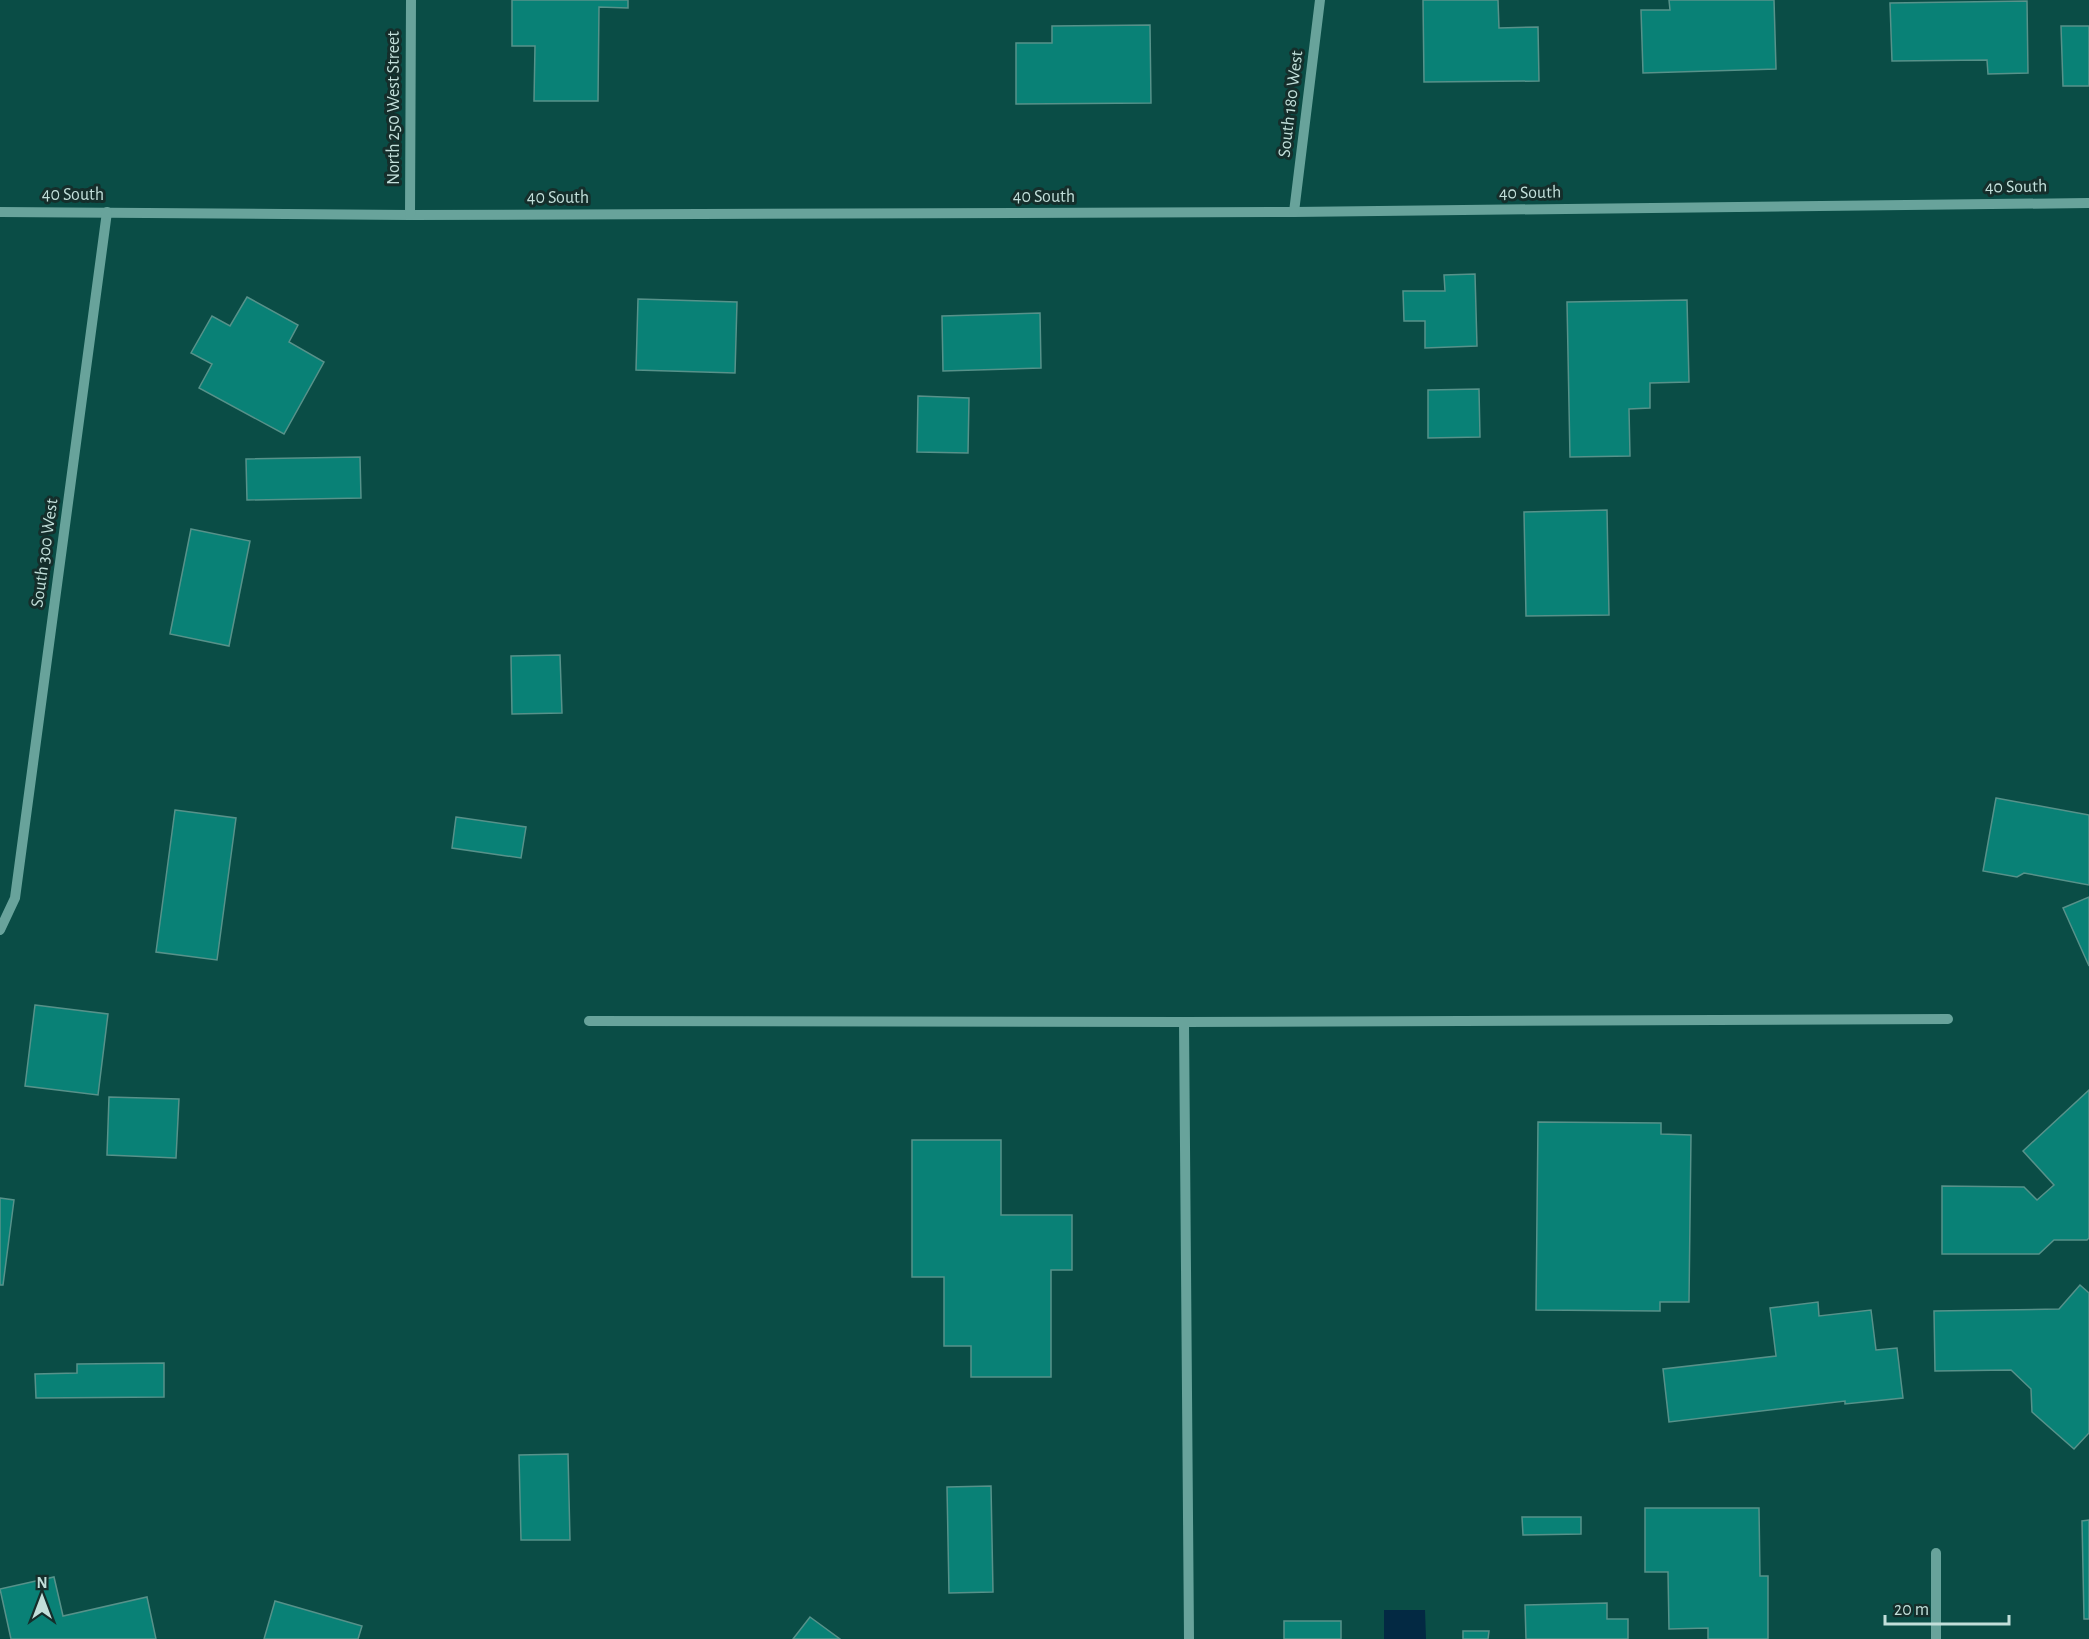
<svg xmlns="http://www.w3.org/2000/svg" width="2089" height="1639" font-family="'Alegreya Sans',sans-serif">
<rect width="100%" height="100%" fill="#0a4d46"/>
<polygon fill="#032943" points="1384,1610 1425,1610 1426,1639 1384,1639"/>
<g fill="#098176" stroke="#57928a" stroke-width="1.5">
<polygon points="512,0 628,0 628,8 599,7 598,101 534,101 535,46 512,46"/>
<polygon points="1423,0 1498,0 1499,28 1538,27 1539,81 1424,82"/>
<polygon points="1669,0 1774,0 1776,69 1643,73 1641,10 1670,10"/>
<polygon points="2027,1 2028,73 1988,74 1987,60 1892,61 1890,3"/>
<polygon points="1150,25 1151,103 1016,104 1016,43 1052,43 1052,26"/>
<polygon points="2061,26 2089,26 2089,86 2063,86"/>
<polygon points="1475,274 1477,346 1425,348 1425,321 1404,321 1403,291 1445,291 1444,275"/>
<polygon points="247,297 298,325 289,342 324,362 284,434 199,388 212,364 191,353 212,316 230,326"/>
<polygon points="638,299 737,302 735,373 636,370"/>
<polygon points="1687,300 1689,382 1650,383 1650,408 1629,409 1630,456 1570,457 1567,302"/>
<polygon points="1040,313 1041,368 943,371 942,316"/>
<polygon points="1479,389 1480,437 1428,438 1428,390"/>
<polygon points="918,396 969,398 968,453 917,452"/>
<polygon points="360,457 361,498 247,500 246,459"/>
<polygon points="1607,510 1609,615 1526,616 1524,512"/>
<polygon points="191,529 250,541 229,646 170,634"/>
<polygon points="560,655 562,713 512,714 511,656"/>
<polygon points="1996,798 2089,815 2089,885 2024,873 2017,877 1983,871"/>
<polygon points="175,810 236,818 217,960 156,952"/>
<polygon points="456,817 526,827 521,858 452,848"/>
<polygon points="2089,897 2089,966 2063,908"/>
<polygon points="35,1005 108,1014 98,1095 25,1086"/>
<polygon points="2089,1090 2089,1238 2087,1240 2054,1240 2039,1254 1942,1254 1942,1186 2024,1187 2037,1200 2054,1185 2023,1151"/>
<polygon points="109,1097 179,1099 176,1158 107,1155"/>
<polygon points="1538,1122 1661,1123 1661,1134 1691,1135 1689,1302 1660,1302 1660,1311 1536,1310"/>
<polygon points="912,1140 1001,1140 1001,1215 1072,1215 1072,1270 1051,1270 1051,1377 971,1377 971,1346 944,1346 944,1277 912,1277"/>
<polygon points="0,1198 14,1200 3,1285 0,1285"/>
<polygon points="2080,1285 2089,1293 2089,1433 2074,1449 2032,1412 2031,1389 2011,1370 1935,1371 1934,1311 2059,1309"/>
<polygon points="1818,1302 1819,1316 1871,1310 1876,1350 1897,1348 1903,1398 1845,1404 1845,1401 1669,1422 1663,1369 1776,1356 1770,1308"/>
<polygon points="164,1363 164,1397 36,1398 35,1374 77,1373 77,1364"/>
<polygon points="568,1454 570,1540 521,1540 519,1455"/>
<polygon points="991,1486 993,1592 949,1593 947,1487"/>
<polygon points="1645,1508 1759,1508 1760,1576 1768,1576 1768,1639 1708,1639 1708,1628 1669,1629 1668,1572 1645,1572"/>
<polygon points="1522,1517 1581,1517 1581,1534 1523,1535"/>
<polygon points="2089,1520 2089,1619 2084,1619 2082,1521"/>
<polygon points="54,1577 63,1616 147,1597 156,1639 11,1639 0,1589"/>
<polygon points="275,1601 362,1626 358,1639 264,1639"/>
<polygon points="1607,1603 1607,1619 1628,1619 1628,1639 1526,1639 1525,1605"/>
<polygon points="810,1617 840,1639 793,1639"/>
<rect x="1284" y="1621" width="57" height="18"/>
<polygon points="1463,1631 1489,1631 1488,1639 1463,1639"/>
</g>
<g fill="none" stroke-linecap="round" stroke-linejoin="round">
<g stroke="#68a39b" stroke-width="10">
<polyline points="0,212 410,215 1294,212 2089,203"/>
<polyline points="1294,212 1320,0"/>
<polyline points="410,215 411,0"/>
<polyline points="0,930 15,898 107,212"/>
<polyline points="589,1021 1184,1022 1948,1019"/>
<polyline points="1184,1022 1189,1639"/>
<polyline points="1936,1553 1936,1639"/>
</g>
</g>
<g text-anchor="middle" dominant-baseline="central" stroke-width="6" stroke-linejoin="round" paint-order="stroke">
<g font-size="18" fill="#c2dfda" stroke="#152e2b">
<text transform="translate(1291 104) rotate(-83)">South 180 West</text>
<text transform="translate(394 108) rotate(-90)">North 250 West Street</text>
<text transform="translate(2016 187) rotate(-1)">40 South</text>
<text transform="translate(1530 193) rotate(-1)">40 South</text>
<text x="73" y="195">40 South</text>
<text x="1044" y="197">40 South</text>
<text x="558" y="198">40 South</text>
<text transform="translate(45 553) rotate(-82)">South 300 West</text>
</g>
</g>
<g transform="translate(42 1597)" stroke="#152e2b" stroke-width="4.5" paint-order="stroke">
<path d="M0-4.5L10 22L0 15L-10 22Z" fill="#c2dfda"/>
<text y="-9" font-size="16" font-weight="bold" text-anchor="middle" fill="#c2dfda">N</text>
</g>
<path d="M1885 1615v9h124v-9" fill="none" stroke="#c2dfda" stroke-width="3"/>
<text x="1894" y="1615" font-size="18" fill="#c2dfda" stroke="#152e2b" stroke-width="4.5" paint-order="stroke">20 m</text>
</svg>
